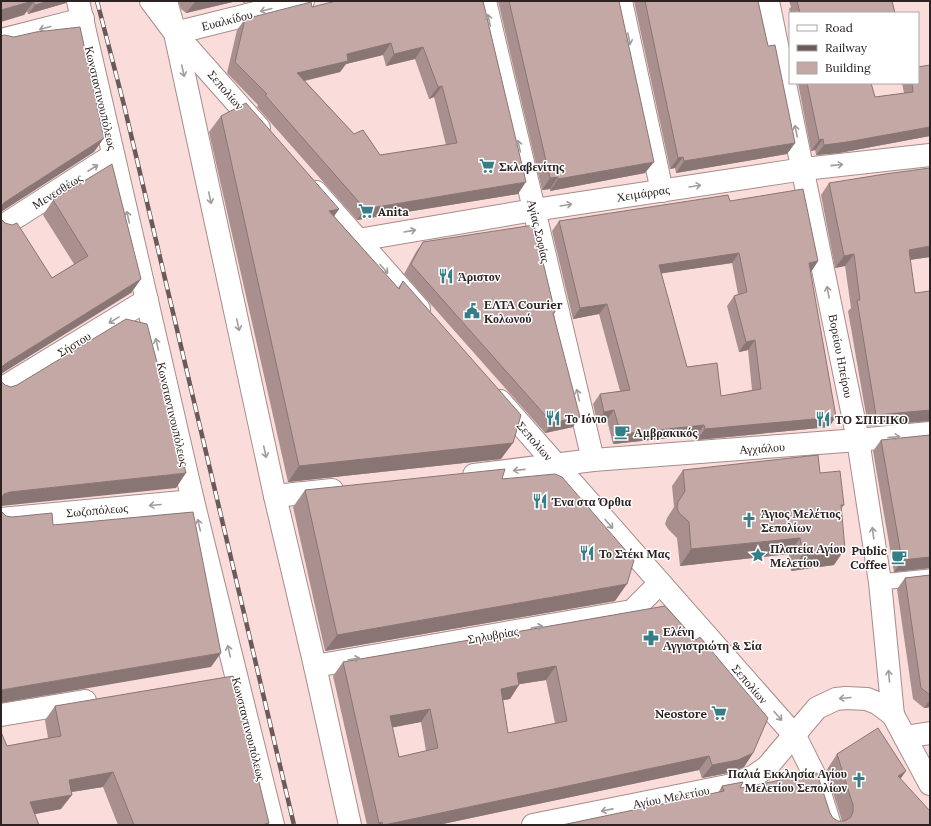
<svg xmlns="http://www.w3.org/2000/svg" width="931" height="826" font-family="Lora,serif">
<rect width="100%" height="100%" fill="#faddda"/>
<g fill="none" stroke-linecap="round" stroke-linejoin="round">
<defs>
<polyline id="service" points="880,582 930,577"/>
<g id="pedestrian">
<polyline points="593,460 858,440"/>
<polyline points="1,715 85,701"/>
</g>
<g id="minor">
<polyline points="78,1 193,501 273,825"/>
<polyline points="621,1 662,191"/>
<polyline points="175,33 275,496 315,666 350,825"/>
<polyline points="1,40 83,19"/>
<polyline points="1,227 113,155"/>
<polyline points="358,240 534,210 804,169 930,155"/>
<polyline points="1,389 147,300"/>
<polyline points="858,440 930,433"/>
<polyline points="474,475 593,460 485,1"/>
<polyline points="275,496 332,490"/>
<polyline points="1,519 193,501"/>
<polyline points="315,666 632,611 660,583"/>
</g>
<g id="tertiary">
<polyline points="166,1 175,33 303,1"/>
<polyline points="768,1 858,440 880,582 893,715"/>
<polyline points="905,737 930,733"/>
</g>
<g id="secondary">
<polyline points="151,1 175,33 259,128"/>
<polyline points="316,192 419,309"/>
<polyline points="500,401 795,736 814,774 830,825"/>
<polyline points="533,825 732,785 754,776 767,767 817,708 836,699 846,698 867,699 877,703 893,715 930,784"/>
</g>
</defs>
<use href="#service" stroke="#a78c8a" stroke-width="17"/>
<use href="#pedestrian" stroke="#a78c8a" stroke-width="24"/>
<use href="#minor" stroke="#a78c8a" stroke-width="24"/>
<use href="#tertiary" stroke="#a78c8a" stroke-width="24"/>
<use href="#secondary" stroke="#a78c8a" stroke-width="24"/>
<use href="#service" stroke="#fff" stroke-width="15"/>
<use href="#pedestrian" stroke="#fff" stroke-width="22"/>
<use href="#minor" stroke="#fff" stroke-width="22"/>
<use href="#tertiary" stroke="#fff" stroke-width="22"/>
<use href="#secondary" stroke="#fff" stroke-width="22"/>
<defs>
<polyline id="rail" points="97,1 124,105 294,825"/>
</defs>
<use href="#rail" stroke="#6a5a59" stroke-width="4.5"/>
<use href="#rail" stroke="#fff" stroke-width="3" stroke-dasharray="9" stroke-linecap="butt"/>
</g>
<g fill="#a9908f" fill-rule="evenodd">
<polygon points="1,1 68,1 66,3 28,14 27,11 24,15"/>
<polygon points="178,1 237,1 186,13 181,9"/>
<path d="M483 1 518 194 357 220 257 107 258 105 227 73 237 30 245 19 312 7ZM383 55 386 66 415 59 429 99 434 97 446 145 380 155 354 134 305 81 340 72 346 64Z"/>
<polygon points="498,1 619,1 645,173 550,191 550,189 542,190"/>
<polygon points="634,1 758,1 768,46 795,143 787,154 676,173 675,168 670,169"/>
<polygon points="789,1 892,1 895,13 790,13 789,9 791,7"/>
<polygon points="930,65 930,136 839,153 816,155 815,150 811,151 798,83 871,83 875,97 904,93 902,83 918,83"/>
<polygon points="221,116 339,209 334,216 398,288 403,281 501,459 288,482 209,132"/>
<polygon points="829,183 930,257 910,260 929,421 868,426 848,311 851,308 845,266 835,268 821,195"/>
<polygon points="53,200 141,279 131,293 52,278 74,264 43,215"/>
<path d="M730 201 818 261 811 272 829 427 697 440V435L613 444 607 420 597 422 593 404 600 394 620 391 599 314 573 319 552 231 559 221ZM732 263 738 294 734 296 727 306 739 352 748 350 752 390 721 396 687 367 661 273Z"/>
<polygon points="423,242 555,312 554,314 573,427 545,433 404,274 416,252"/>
<polygon points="930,435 930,568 894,572 873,451 881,440"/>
<polygon points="683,470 820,473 844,505 841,509 834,565 791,571 789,554 680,566 677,538 668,529 665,524 667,518 674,507 672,486"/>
<polygon points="502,479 615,601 325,651 293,507 305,490"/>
<polygon points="930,575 930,707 924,708 913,699 897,589 905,578"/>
<path d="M665 606 753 753 744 767 728 773 702 778 699 770 438 825H367L333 676 343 662ZM546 680 555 723 508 733 503 700 510 699 519 684ZM421 722 426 751 399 757 392 727Z"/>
<polygon points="55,706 269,823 268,825 118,825 103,787 71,792 61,809 35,814 7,746 48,738 45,720"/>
<polygon points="837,754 900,779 930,825 562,825 718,793 722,786 740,788 830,813 833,818 838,821 842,821 826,771"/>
</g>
<g fill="#897674">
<polygon points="33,1 34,1 24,15 1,22 1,10"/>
<polygon points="49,1 68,1 66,3 28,14 35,5"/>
<polygon points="197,1 237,1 186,13 195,2"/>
<polygon points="244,1 251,1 243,3"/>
<polygon points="391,43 383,55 346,64 340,72 289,84 297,73 347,54"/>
<polygon points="423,47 415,59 386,66 394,54"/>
<polygon points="442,86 434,97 429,99 438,87"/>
<polygon points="930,127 930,136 839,153 816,155 824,145"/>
<polygon points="104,138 94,152 1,212 1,206 5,202"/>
<polygon points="823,139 815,150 811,151 819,140"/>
<polygon points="795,143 787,154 676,173 684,161"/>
<polygon points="683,157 675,168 670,169 678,158"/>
<polygon points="654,162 645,173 550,191 558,179"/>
<polygon points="558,177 550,189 542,190 550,178"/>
<polygon points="526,182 518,194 357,220 365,209"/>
<polygon points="339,209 328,225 329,211"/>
<polygon points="930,246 930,257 901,261 909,250"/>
<polygon points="739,253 732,263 651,275 659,265"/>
<polygon points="854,254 845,266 835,268 844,256"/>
<polygon points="818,261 811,272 809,263"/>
<polygon points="141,279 131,293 1,374 1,368 5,364"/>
<polygon points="607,304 599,314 573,319 580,308"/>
<polygon points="755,340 748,350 739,352 746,342"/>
<polygon points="614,410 607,420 597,422 604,412"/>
<polygon points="930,410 930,421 868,426 876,415"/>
<polygon points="580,417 573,427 545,433 552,423"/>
<polygon points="836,417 829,427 697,440 705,429"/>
<polygon points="704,425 697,435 613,444 621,434"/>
<polygon points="513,443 501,459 288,482 299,466"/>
<polygon points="186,473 176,488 1,506 1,498 4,494 10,492"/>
<polygon points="800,538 789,554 680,566 691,549"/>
<polygon points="845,549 834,565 791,571 803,554"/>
<polygon points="930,557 930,568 894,572 902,560"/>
<polygon points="627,584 615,601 325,651 337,635"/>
<polygon points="221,653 211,667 1,703 1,690"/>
<polygon points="556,666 546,680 508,686 517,673"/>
<polygon points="519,685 510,699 492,702 501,689"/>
<polygon points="930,700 930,707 924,708"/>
<polygon points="430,709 421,722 380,730 390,716"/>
<polygon points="753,753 744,767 728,773 702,778 712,765"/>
<polygon points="709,756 699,770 438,825 384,825"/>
<polygon points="906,771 895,787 898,776"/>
<polygon points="113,772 103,787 59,794 69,780"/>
<polygon points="72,795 61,809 20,817 30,802"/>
<polygon points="382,822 380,825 377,825 379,823"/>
</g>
<g fill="#c4a8a6" stroke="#897674" fill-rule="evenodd">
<polygon points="1,1 33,1 1,10"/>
<polygon points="34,1 49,1 35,5 33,2"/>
<path d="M336 1H483L526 182 365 209 265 95 267 94 235 62 245 19 311 2 312 7ZM391 43 394 54 423 47 438 87 442 86 457 143 380 155 363 130 354 134 297 73 348 61 347 54Z"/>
<polygon points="509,1 619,1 654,162 558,179 558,177 550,178"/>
<polygon points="645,1 758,1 768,46 775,45 795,143 684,161 683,157 678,158"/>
<polygon points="797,1 892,1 895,13 800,13"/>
<polygon points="80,27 104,138 5,202 1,206 1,36 4,35 14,37 36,32"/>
<polygon points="930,65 930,127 847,142 824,145 823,139 819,140 807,83 871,83 875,97 913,92 912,83 918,83 918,67"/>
<polygon points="246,103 339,209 329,211 399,289 403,281 521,415 513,443 299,466 221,116"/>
<polygon points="112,164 141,279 5,364 1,368 1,219 5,223 12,225 17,223 52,278 88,256 53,200"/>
<polygon points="930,168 930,246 909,250 915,293 930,291 930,410 876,415 857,300 860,300 854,254 844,256 829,183 885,174"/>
<path d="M803 189 818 261 809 263 836 417 705 429 704 425 621 434 614 410 604 412 600 394 630 390 607 304 580 308 559 221 728 195 730 201ZM739 253 747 292 734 296 746 342 755 340 761 389 721 396 717 363 687 367 659 265Z"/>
<polygon points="534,225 555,312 553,313 580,417 552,423 411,264 423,242"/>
<polygon points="126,319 147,324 186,473 10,492 4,494 1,498 1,381 5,385 11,387 17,385"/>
<polygon points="930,435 930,557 902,560 881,440"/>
<polygon points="818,455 820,473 840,471 844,505 841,505 845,549 803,554 800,538 691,549 689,522 679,513 677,508 678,502 685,491 683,470"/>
<polygon points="505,469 502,479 555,474 562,477 634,560 627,584 337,635 305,490"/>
<polygon points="1,511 6,516 12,517 52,513 53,525 193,512 221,653 1,690"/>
<polygon points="930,575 930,695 921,688 905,578"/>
<path d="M665 606 696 640 700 637 768 718 753 753 738 760 712 765 709 756 384 825H383L382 822 379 823 343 662ZM556 666 567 721 508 733 501 689 519 685 517 673ZM430 709 438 748 399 757 390 716Z"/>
<polygon points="233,676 269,823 265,824 265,825 134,825 113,772 69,780 72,795 30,802 39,825 1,825 1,732 7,746 61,736 55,706"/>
<polygon points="878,728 906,771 898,776 930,811 930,825 562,825 724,791 722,786 743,782 740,788 817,773 830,813 833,818 838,821 845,821 851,817 853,812 853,805 837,754"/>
</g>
<defs><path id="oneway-shaft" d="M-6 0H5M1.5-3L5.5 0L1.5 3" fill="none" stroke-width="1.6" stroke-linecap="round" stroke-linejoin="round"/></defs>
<g stroke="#a09c9b">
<use href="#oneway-shaft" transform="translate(266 10) rotate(166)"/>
<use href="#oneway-shaft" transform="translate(489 20) rotate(-103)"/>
<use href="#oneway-shaft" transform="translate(45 28) rotate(165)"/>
<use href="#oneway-shaft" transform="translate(629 39) rotate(78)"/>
<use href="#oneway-shaft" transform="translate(183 71) rotate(78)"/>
<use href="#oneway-shaft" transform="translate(796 131) rotate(-102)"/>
<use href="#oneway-shaft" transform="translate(519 146) rotate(-103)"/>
<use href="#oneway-shaft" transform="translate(837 165) rotate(-6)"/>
<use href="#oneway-shaft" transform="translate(93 168) rotate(-33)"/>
<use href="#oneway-shaft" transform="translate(695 186) rotate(-9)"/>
<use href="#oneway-shaft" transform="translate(210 198) rotate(78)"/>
<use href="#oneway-shaft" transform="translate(566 205) rotate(-9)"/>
<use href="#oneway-shaft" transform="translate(128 217) rotate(-103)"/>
<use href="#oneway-shaft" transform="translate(410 231) rotate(-10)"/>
<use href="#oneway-shaft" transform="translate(384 269) rotate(49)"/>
<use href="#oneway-shaft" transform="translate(828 292) rotate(-101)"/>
<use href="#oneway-shaft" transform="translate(114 320) rotate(149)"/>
<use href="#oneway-shaft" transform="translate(238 325) rotate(78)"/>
<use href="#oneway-shaft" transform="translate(157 344) rotate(-103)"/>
<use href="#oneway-shaft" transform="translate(578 395) rotate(-103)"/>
<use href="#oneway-shaft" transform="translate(894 437) rotate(-6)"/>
<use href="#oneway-shaft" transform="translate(265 452) rotate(78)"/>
<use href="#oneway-shaft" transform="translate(519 470) rotate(174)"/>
<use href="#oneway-shaft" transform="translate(155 505) rotate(175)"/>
<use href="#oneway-shaft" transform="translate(609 524) rotate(49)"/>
<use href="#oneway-shaft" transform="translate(199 525) rotate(-103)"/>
<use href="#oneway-shaft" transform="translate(873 533) rotate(-98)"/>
<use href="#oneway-shaft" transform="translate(537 627) rotate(-10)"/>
<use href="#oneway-shaft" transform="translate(229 651) rotate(-103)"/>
<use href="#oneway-shaft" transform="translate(354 659) rotate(-10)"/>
<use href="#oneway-shaft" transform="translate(889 676) rotate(-95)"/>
<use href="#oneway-shaft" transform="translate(845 698) rotate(175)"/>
<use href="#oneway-shaft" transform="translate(778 716) rotate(49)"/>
<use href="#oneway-shaft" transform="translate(607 810) rotate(169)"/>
</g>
<defs>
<symbol id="supermarket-bare" viewBox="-9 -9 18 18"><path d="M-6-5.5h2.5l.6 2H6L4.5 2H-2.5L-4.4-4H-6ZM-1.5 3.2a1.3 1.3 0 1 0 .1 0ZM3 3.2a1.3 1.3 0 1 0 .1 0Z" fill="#367e87" stroke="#fff" stroke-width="2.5" paint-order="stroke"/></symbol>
<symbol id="restaurant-bare" viewBox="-9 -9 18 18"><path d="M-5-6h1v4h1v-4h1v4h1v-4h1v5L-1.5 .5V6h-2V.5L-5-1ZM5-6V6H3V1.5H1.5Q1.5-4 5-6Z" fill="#367e87" stroke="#fff" stroke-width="2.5" paint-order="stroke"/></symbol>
<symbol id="civic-bare" viewBox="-9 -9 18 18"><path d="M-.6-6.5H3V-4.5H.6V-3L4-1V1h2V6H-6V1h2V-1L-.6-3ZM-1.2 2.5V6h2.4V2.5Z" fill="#367e87" stroke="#fff" stroke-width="2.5" paint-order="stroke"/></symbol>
<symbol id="cafe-bare" viewBox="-9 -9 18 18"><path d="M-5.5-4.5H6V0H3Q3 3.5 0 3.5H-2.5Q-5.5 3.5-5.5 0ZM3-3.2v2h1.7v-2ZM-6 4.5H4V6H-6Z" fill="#367e87" stroke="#fff" stroke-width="2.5" paint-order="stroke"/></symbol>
<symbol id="church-bare" viewBox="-9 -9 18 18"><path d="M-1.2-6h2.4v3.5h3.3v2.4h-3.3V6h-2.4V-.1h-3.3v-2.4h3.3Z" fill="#367e87" stroke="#fff" stroke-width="2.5" paint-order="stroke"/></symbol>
<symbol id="sight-bare" viewBox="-9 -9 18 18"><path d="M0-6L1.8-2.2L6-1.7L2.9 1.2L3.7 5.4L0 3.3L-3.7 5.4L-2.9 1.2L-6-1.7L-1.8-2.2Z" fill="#367e87" stroke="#fff" stroke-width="2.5" paint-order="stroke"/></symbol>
<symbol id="pharmacy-bare" viewBox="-9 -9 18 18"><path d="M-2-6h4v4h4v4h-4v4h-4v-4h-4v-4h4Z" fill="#367e87" stroke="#fff" stroke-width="2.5" paint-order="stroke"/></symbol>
</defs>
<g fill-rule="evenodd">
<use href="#supermarket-bare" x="476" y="155" width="22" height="22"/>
<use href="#supermarket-bare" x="355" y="200" width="22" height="22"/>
<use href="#restaurant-bare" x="435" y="265" width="22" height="22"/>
<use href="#civic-bare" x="461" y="300" width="22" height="22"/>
<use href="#restaurant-bare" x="542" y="407" width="22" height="22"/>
<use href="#restaurant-bare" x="812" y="408" width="22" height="22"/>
<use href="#cafe-bare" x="611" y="421" width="22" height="22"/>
<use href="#restaurant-bare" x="529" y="490" width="22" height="22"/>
<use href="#church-bare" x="738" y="509" width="22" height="22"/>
<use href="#restaurant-bare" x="576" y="542" width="22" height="22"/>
<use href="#sight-bare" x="747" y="544" width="22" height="22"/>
<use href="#cafe-bare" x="888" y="546" width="22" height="22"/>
<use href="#pharmacy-bare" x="640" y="627" width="22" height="22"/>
<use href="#supermarket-bare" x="708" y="702" width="22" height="22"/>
<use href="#church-bare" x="848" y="769" width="22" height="22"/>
</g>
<g text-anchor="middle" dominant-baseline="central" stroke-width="3" stroke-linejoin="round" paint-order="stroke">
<g font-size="12" fill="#2c2221" stroke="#fff">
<text transform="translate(227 20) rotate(-14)">Ευαλκίδου</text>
<text transform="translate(226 90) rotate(49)">Σεπολίων</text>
<text transform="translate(101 98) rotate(77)">Κωνσταντινουπόλεως</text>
<text transform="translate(57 191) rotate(-32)">Μενεσθέως</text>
<text transform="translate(643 193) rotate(-9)">Χειμάρρας</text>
<text transform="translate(539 231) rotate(77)">Αγίας Σοφίας</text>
<text transform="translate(74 344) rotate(-31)">Σήστου</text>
<text transform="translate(841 356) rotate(79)">Βορείου Ηπείρου</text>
<text transform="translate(173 414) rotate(77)">Κωνσταντινουπόλεως</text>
<text transform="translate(535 441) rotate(49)">Σεπολίων</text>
<text transform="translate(762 448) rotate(-4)">Αγχιάλου</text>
<text transform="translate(97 510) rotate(-5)">Σωζοπόλεως</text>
<text transform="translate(493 635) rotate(-10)">Σηλυβρίας</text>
<text transform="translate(750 684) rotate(49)">Σεπολίων</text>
<text transform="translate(249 729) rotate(76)">Κωνσταντινουπόλεως</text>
<text transform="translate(671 797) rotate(-11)">Αγίου Μελετίου</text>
</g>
<g font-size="12" font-weight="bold" fill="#2c2221" stroke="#fff" text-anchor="start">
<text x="499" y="166">Σκλαβενίτης</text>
<text x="378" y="211">Anita</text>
<text x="458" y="276">Άριστον</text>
<text x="484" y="304">ΕΛΤΑ Courier<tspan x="484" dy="14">Κολωνού</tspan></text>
<text x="565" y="418">Το Ιόνιο</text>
<text x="835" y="419">ΤΟ ΣΠΙΤΙΚΟ</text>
<text x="634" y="432">Αμβρακικός</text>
<text x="552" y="501">Ένα στα Όρθια</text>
<text x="761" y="513">Άγιος Μελέτιος<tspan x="761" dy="14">Σεπολίων</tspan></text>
<text x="770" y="548">Πλατεία Αγίου<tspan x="770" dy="14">Μελετίου</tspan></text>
<text x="887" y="550" text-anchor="end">Public<tspan x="887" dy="14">Coffee</tspan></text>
<text x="599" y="553">Το Στέκι Μας</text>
<text x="663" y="631">Ελένη<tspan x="663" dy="14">Αγγιστριώτη &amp; Σία</tspan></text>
<text x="707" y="713" text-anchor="end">Neostore</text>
<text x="847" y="773" text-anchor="end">Παλιά Εκκλησία Αγίου<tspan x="847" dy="14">Μελετίου Σεπολίων</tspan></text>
</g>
</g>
<rect width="931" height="826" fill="none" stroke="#2c2221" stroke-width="4"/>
<rect x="789" y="12" width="130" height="72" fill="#ffffff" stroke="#aba7a6"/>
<rect x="797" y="25" width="20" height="6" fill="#ffffff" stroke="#aba7a6"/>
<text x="825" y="32" font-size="12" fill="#2c2221">Road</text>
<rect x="797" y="45" width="20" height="6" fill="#6a5a59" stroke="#aba7a6"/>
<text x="825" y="52" font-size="12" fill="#2c2221">Railway</text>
<rect x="797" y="62" width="20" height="12" fill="#c4a8a6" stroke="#aba7a6"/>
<text x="825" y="72" font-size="12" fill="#2c2221">Building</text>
</svg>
